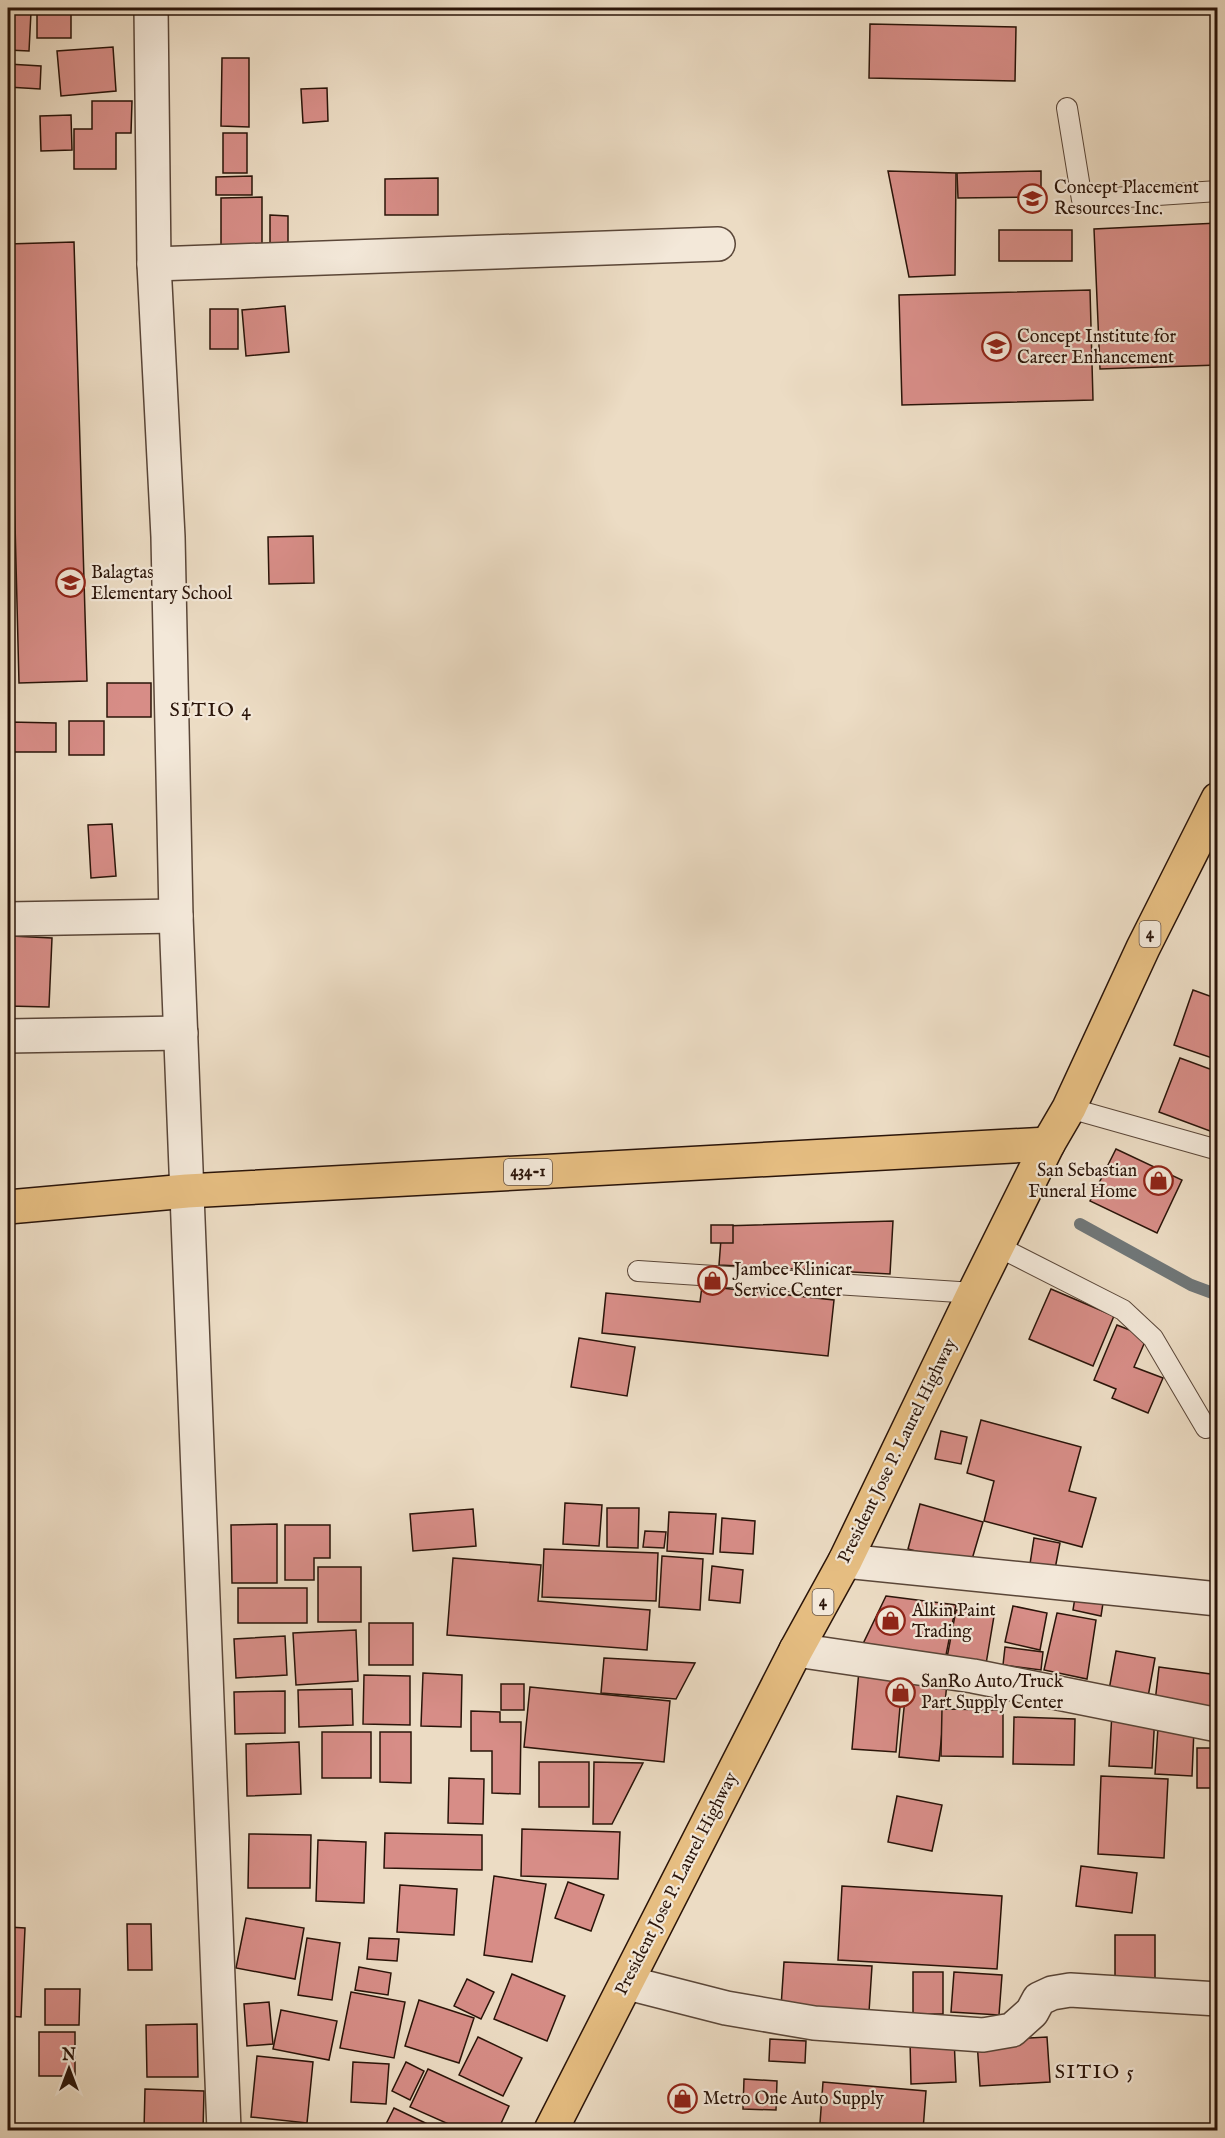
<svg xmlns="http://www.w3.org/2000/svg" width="1225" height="2138" font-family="'IM FELL English',serif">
<rect width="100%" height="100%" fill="#ecdcc4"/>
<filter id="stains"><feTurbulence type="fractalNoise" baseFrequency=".00333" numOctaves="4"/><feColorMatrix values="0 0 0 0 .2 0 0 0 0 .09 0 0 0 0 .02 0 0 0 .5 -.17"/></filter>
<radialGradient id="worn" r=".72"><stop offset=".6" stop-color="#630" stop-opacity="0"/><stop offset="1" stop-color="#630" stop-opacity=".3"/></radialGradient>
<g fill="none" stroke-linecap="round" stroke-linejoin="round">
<polyline stroke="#707677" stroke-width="12" points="1080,1224 1191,1285 1218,1295"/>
</g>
<g fill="#d78d87" stroke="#2a1409" stroke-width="1.5">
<polygon points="8,11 31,12 29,51 8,50"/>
<polygon points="71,11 71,38 37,38 37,12"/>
<polygon points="870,24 1016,27 1015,81 869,78"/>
<polygon points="113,47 116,91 61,96 57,51"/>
<polygon points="222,58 249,58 249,127 221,126"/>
<polygon points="8,64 41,66 40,89 8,87"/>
<polygon points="327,88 328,121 303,123 301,89"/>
<polygon points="92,101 132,101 131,133 116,133 116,169 74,169 74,129 92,129"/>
<polygon points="71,115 72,150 41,151 40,116"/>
<rect x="223" y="133" width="24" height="40"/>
<polygon points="888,171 956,173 955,275 909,277"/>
<polygon points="1041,171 1041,197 958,198 957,173"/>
<polygon points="252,176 252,195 216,195 216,177"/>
<polygon points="438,178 438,215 385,215 385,179"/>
<polygon points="262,197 262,251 221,252 221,198"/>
<polygon points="270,215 288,216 288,243 270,243"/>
<polygon points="1218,223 1218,365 1100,369 1094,229"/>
<rect x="999" y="230" width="73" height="31"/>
<polygon points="74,242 87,681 19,683 8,244"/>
<polygon points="1090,290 1093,400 902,405 899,295"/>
<polygon points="285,306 289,352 246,356 242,310"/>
<rect x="210" y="309" width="28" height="40"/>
<polygon points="313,536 314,583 269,584 268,537"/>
<rect x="107" y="683" width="44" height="34"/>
<rect x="69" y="721" width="35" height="34"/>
<polygon points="9,722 56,723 56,752 8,752"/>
<polygon points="112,824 116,876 91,878 88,825"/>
<polygon points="11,936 52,938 49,1007 8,1006"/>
<polygon points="1193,990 1218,999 1218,1060 1174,1045"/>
<polygon points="1180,1058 1218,1072 1218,1134 1159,1112"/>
<polygon points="1116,1149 1182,1180 1157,1233 1090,1201"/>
<polygon points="893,1221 890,1274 719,1265 722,1226"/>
<rect x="711" y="1225" width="22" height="18"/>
<polygon points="702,1286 834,1300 828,1356 602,1333 606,1293 700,1302"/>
<polygon points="1051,1289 1114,1316 1093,1366 1029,1339"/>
<polygon points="1117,1325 1147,1337 1134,1367 1163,1378 1148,1413 1112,1398 1116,1389 1094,1380"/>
<polygon points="579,1338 635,1347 627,1396 571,1387"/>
<polygon points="981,1420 1081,1447 1069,1491 1096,1498 1082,1547 984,1521 994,1481 967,1473"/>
<polygon points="941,1431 967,1437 961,1464 935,1459"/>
<polygon points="565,1503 602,1505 599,1546 563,1544"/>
<polygon points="920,1504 983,1522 970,1566 908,1549"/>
<polygon points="607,1508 639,1508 638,1548 607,1547"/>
<polygon points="473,1509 476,1546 413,1551 410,1514"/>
<polygon points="669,1512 716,1514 713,1554 667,1551"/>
<polygon points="722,1518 755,1521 753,1554 720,1552"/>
<polygon points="277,1524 277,1583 232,1583 231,1525"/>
<polygon points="285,1525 330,1525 330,1558 314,1558 314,1580 285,1580"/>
<polygon points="645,1531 666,1532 664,1548 643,1547"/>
<polygon points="1034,1538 1060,1543 1055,1569 1030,1564"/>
<polygon points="544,1549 658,1553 656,1601 542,1597"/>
<polygon points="662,1556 703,1559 700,1610 659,1607"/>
<polygon points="453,1558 541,1565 538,1601 650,1610 647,1650 447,1635"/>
<polygon points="712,1566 743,1570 740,1603 709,1600"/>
<rect x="318" y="1567" width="43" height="55"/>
<polygon points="1077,1585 1105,1590 1101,1616 1073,1610"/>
<rect x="238" y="1588" width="69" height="35"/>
<polygon points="886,1596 956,1605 945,1660 861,1648"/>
<polygon points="1013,1606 1047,1613 1040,1650 1005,1642"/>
<polygon points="956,1610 994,1616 985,1670 946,1663"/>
<polygon points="1057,1613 1096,1620 1087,1679 1044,1670"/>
<rect x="369" y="1623" width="44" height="42"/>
<polygon points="356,1630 358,1681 296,1685 293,1633"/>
<polygon points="285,1636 287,1675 236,1678 234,1639"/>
<polygon points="1005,1647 1043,1652 1041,1670 1003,1665"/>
<polygon points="1116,1651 1155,1658 1148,1697 1109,1690"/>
<polygon points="604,1658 695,1663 676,1699 601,1693"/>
<polygon points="1159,1667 1218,1675 1218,1710 1155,1702"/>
<polygon points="859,1670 903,1673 896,1752 852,1749"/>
<polygon points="423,1673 462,1675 461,1727 421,1726"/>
<polygon points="364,1675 410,1676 410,1725 363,1724"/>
<polygon points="907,1679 947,1683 939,1761 899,1757"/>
<rect x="501" y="1684" width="23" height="26"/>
<polygon points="530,1687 670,1701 664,1762 524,1747"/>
<polygon points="352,1689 353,1725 299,1727 298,1690"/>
<polygon points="285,1691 285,1733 235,1734 234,1692"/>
<polygon points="942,1709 1003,1710 1003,1757 941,1756"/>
<polygon points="471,1711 500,1712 500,1722 521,1722 520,1794 492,1793 492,1751 471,1751"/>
<polygon points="1112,1712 1155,1714 1152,1768 1109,1766"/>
<polygon points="1014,1717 1075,1719 1074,1765 1013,1764"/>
<polygon points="1158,1727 1194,1729 1192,1776 1155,1774"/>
<rect x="322" y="1732" width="49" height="46"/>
<polygon points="380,1732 411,1732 411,1783 380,1782"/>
<polygon points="299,1742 301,1794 247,1796 246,1744"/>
<rect x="1197" y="1748" width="21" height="40"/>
<rect x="539" y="1762" width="50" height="45"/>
<polygon points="594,1762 643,1763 612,1824 593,1824"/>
<polygon points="1101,1776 1168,1779 1164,1858 1098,1854"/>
<polygon points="449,1778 484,1779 483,1824 448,1823"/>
<polygon points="897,1796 942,1805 932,1851 888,1842"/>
<polygon points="522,1829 620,1832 618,1879 521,1876"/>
<polygon points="385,1833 482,1835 482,1870 384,1868"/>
<polygon points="249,1834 311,1835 310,1888 248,1888"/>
<polygon points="318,1840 366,1842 364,1903 316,1901"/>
<polygon points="1081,1866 1137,1873 1132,1913 1076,1906"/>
<polygon points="494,1876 546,1884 532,1962 484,1955"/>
<polygon points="568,1882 604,1895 591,1931 555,1918"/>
<polygon points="400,1885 457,1889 454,1935 397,1932"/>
<polygon points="842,1886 1002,1896 997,1969 838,1960"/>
<polygon points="246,1918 304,1928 295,1979 236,1968"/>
<polygon points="127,1924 151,1924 152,1970 128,1970"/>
<polygon points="8,1927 25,1928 21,2017 8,2016"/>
<rect x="1115" y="1935" width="40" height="50"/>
<polygon points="307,1938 340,1943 332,2000 298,1995"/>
<polygon points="369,1938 399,1939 397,1961 367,1959"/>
<polygon points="784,1962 872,1966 869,2012 781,2007"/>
<polygon points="359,1967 391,1973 388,1995 355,1990"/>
<rect x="913" y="1972" width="30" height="42"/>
<polygon points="954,1972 1002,1975 999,2015 951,2012"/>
<polygon points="512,1974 565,1996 547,2041 494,2019"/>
<polygon points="467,1979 494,1992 481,2019 454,2006"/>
<polygon points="45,1989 80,1989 79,2025 45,2025"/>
<polygon points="351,1992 405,2002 394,2058 340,2048"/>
<polygon points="419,2000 474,2018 459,2063 405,2046"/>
<polygon points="269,2002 273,2044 247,2046 244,2004"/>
<polygon points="281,2010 337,2021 329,2060 273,2049"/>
<polygon points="197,2024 198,2077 147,2077 146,2025"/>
<rect x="39" y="2032" width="36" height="44"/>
<polygon points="478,2037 522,2058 503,2096 459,2075"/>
<polygon points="1047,2037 1050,2082 980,2086 977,2041"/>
<polygon points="954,2038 956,2082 911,2084 910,2040"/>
<polygon points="770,2039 806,2041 805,2063 769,2061"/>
<polygon points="257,2056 313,2062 307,2123 251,2117"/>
<polygon points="353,2062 389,2064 386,2104 351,2102"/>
<polygon points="406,2062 424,2071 410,2100 392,2091"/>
<polygon points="428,2069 509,2106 498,2130 462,2130 410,2107"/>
<polygon points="744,2079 777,2081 776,2110 743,2109"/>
<polygon points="823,2082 926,2091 923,2130 883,2130 883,2128 820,2123"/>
<polygon points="145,2089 204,2091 203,2130 144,2130"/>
<polygon points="394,2108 438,2129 437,2130 383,2130"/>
<polygon points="260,2124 300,2130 258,2130"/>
</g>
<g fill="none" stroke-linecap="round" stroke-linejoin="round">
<defs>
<g id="service">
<polyline points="1067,108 1082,200 1218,191"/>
<polyline points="1069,1108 1218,1150"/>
<polyline points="999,1247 1123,1310 1153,1338 1206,1428"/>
<polyline points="638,1271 974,1293"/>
</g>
<g id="minor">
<polyline points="151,8 154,264 168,537 176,916 224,2130"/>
<polyline points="154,264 718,244"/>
<polyline points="8,919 176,916"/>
<polyline points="8,1036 181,1033"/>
<polyline points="845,1561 1218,1599"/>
<polyline points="796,1650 973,1676 1218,1725"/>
<polyline points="628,1983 726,2008 814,2023 983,2035 1012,2030 1032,2012 1039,1999 1052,1993 1070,1990 1218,1999"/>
</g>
<polyline id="primary" points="8,1207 187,1191 1048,1144"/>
<polyline id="trunk" points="551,2130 796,1650 845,1561 974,1293 1048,1144 1069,1108 1143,948 1218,799"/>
</defs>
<use href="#service" stroke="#5a4638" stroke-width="22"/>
<use href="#minor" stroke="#5a4638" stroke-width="36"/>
<use href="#primary" stroke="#2a1409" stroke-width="36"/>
<use href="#trunk" stroke="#2a1409" stroke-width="36"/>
<use href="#service" stroke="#f3e8d9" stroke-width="20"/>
<use href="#minor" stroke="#f3e8d9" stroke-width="33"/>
<use href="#primary" stroke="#e6be82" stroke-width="33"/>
<use href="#trunk" stroke="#e6be82" stroke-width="33"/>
</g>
<defs>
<symbol id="school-ring" viewBox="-11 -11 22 22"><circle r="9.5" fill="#f3e8d9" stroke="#8f2418" stroke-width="1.5"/><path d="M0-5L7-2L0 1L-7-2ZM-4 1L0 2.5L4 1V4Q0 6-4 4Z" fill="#8f2418"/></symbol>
<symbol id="shop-ring" viewBox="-11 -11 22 22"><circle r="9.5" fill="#f3e8d9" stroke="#8f2418" stroke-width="1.5"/><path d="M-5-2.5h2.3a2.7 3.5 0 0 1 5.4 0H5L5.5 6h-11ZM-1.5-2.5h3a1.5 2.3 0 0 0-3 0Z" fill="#8f2418"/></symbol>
</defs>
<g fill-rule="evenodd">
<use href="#school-ring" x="1016" y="182" width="33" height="33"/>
<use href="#school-ring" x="980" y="330" width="33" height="33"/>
<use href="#school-ring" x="54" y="566" width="33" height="33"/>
<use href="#shop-ring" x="1142" y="1164" width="33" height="33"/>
<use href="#shop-ring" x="696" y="1264" width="33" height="33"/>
<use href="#shop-ring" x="874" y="1604" width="33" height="33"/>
<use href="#shop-ring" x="884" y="1676" width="33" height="33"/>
<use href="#shop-ring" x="666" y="2082" width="33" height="33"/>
</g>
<g text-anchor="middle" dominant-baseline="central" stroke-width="4.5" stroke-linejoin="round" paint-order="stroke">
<g fill="#f3e8d9" stroke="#665447" stroke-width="1.5">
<rect x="1139.5" y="921" width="21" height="26" rx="4.5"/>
<rect x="504" y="1159" width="48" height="26" rx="4.5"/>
<rect x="812.5" y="1589" width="21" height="26" rx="4.5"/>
</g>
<g font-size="16" font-weight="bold" fill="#2a1409">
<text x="1150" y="934">4</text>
<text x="528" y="1172">434-1</text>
<text x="823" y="1602">4</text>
</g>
<g font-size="18" fill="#2a1409" stroke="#f3e8d9" text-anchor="start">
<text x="1054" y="188">Concept Placement<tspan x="1054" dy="21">Resources Inc.</tspan></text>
<text x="1017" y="337">Concept Institute for<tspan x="1017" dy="21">Career Enhancement</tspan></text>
<text x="91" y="573">Balagtas<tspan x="91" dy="21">Elementary School</tspan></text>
<text x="1137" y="1171" text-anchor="end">San Sebastian<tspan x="1137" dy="21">Funeral Home</tspan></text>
<text x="734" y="1270">Jambee Klinicar<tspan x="734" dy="21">Service Center</tspan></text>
<text x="912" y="1611">Alkin Paint<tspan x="912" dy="21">Trading</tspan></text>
<text x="921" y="1682">SanRo Auto/Truck<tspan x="921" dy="21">Part Supply Center</tspan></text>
<text x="703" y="2099">Metro One Auto Supply</text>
</g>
<g font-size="18" fill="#2a1409" stroke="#f3e8d9">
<text transform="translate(898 1451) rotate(-64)">President Jose P. Laurel Highway</text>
<text transform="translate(677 1884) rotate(-63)">President Jose P. Laurel Highway</text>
</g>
<g font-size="20" letter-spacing="1.5" fill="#2a1409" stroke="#f3e8d9">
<text x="211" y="710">SITIO 4</text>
<text x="1095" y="2072">SITIO 5</text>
</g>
</g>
<rect width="1225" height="2138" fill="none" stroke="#ecdcc4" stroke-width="30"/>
<rect x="9" y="9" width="1207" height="2120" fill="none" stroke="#2a1409" stroke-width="3"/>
<rect x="15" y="15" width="1195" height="2108" fill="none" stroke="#2a1409" stroke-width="1.5"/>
<g transform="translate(69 2069)" stroke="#f3e8d9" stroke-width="4.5" paint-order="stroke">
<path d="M0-4.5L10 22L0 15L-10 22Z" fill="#2a1409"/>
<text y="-9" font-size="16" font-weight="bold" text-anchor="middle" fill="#2a1409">N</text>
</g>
<rect width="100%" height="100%" filter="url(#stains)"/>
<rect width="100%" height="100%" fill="url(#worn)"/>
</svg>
